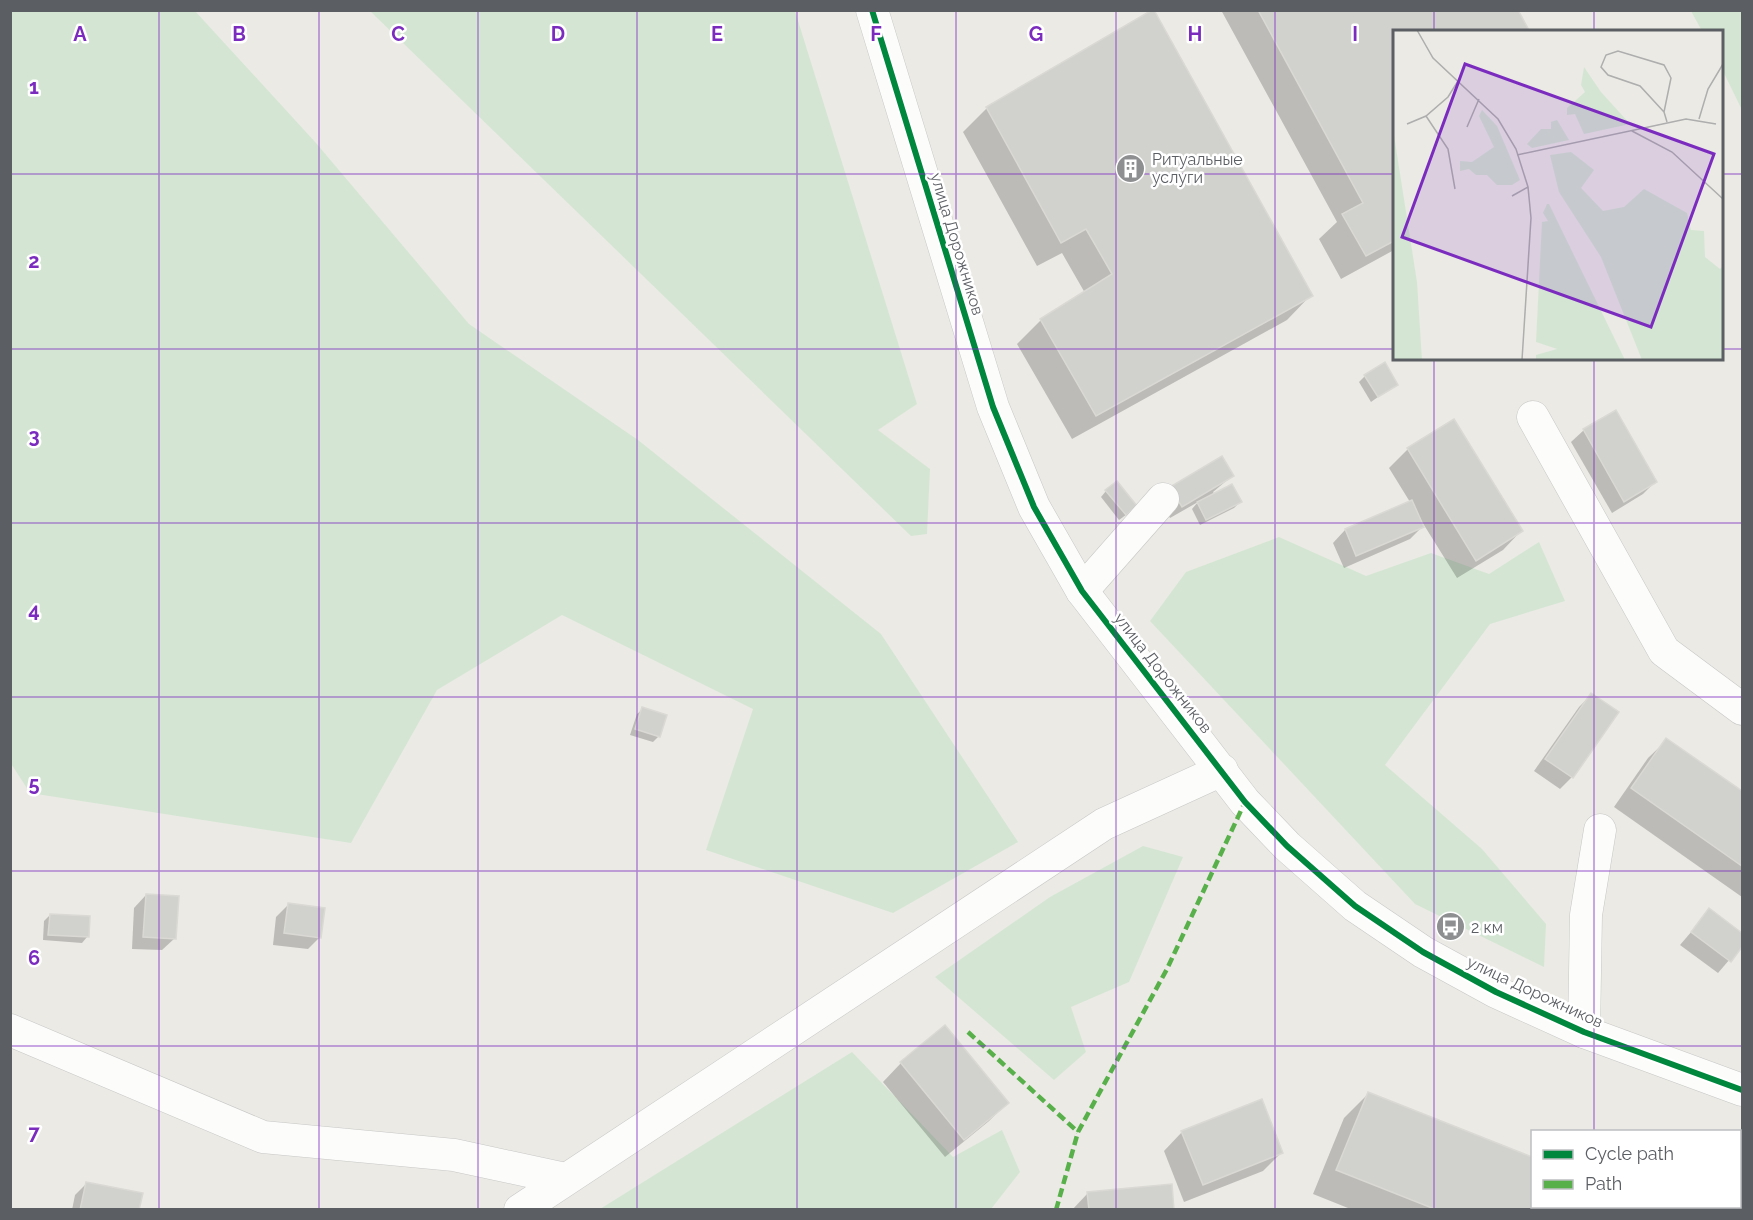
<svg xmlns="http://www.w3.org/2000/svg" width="1753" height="1220" font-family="Raleway,sans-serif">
<rect width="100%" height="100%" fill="#ebeae5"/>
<g fill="#d4e6d3">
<polygon points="11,10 195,11 316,143 469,324 638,440 881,634 1018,842 893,913 706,850 753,709 562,615 437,690 351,843 30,793 10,762"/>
<polygon points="370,11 795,11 917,404 878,430 930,469 927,534 911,536"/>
<polygon points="1691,11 1742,11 1742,110 1722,69 1722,32 1702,31"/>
<polygon points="1279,537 1366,576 1431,553 1489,574 1539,542 1565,601 1490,624 1385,765 1482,849 1546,924 1544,967 1415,904 1150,621 1186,572"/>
<polygon points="1143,846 1183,857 1129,982 1071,1007 1086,1052 1054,1080 935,977 1050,897"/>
<polygon points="852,1052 953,1157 1002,1130 1020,1172 991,1209 600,1209"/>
</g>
<g fill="#0003">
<polygon points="1221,10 1517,10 1394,32 1394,250 1341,279 1319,239 1337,222"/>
<polygon points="987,108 1311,295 1287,320 1072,439 1017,344 1041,320 1085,293 1062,253 1037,266 963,132"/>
<polygon points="1365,376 1396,384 1371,402 1359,382"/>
<polygon points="1615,412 1655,482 1643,494 1612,513 1571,442 1584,430"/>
<polygon points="1453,421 1521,531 1503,550 1457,578 1419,517 1422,527 1410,539 1344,568 1333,543 1345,530 1410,502 1389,468 1407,450"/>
<polygon points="1232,476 1213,492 1215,495 1240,502 1234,508 1200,525 1192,509 1198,502 1170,518 1159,500"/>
<polygon points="1106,491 1130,512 1119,520 1101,497"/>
<polygon points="1591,695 1572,777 1560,789 1534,771 1579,707"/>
<polygon points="643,709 659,736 653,742 630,735 637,714"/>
<polygon points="1667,740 1742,793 1742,897 1614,807 1648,758"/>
<polygon points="146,895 175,938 162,950 132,949 134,908"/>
<polygon points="288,905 320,937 308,949 273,945 276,917"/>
<polygon points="1710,910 1742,935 1742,945 1718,973 1680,945"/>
<polygon points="50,915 87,937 82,943 43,940 44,921"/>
<polygon points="945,1027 1007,1103 989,1121 945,1157 883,1082 901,1063"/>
<polygon points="1368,1094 1532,1158 1532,1206 1633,1210 1353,1210 1313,1194 1344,1118"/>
<polygon points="1182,1132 1282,1152 1263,1171 1184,1202 1164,1151"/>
<polygon points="87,1183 138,1210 72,1210 75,1195"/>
<polygon points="1088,1193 1173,1210 1072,1210"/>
</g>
<g fill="#d1d1ce" stroke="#dad9d4" stroke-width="1.5">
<polygon points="1152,10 1154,10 1313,296 1096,416 1040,319 1112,274 1086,229 1061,243 986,107"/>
<polygon points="1258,10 1518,10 1530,32 1394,32 1394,241 1366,256 1342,214 1363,203"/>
<polygon points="1385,362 1398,385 1378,397 1364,375"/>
<polygon points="1616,410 1657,482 1624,502 1583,429"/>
<polygon points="1454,419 1523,531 1476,561 1407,448"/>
<polygon points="1222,456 1234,476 1182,507 1170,487"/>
<polygon points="1117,481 1137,506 1126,515 1105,490"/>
<polygon points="1232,484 1242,502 1206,520 1197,502"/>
<polygon points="1412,500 1424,527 1356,556 1345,529"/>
<polygon points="1591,693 1619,712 1573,778 1545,759"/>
<polygon points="642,707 667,715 660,737 635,729"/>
<polygon points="1666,738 1742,791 1742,866 1631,788"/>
<polygon points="146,894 179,896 176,939 143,937"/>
<polygon points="288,903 325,908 321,938 284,933"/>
<polygon points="1709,908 1742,933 1742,947 1731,962 1691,932"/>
<polygon points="50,914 90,916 89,937 48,935"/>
<polygon points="945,1025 1009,1103 964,1140 900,1062"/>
<polygon points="1368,1092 1532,1157 1532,1206 1636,1206 1634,1210 1437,1210 1336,1170"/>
<polygon points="1262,1099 1283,1153 1203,1185 1181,1131"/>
<polygon points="86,1182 143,1193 139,1210 80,1210"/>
<polygon points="1172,1184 1174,1210 1089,1210 1087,1192"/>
<polygon points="1640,1206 1661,1206 1668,1210 1639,1210"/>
</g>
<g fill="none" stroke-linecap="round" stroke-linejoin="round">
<defs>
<g id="minor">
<polyline points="872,10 993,407 1034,507 1082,591 1245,802 1287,846 1355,906 1423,952 1496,992 1584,1032 1742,1090"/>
<polyline points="1533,417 1664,651 1742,709"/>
<polyline points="1082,591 1163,499"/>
<polyline points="10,1030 263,1137 454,1155 565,1179"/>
<polyline points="1584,1032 1586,915 1600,830"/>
<polyline points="520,1210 1104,824 1222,770"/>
</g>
</defs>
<use href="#minor" stroke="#c7c7c6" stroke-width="33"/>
<use href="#minor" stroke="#fcfcfb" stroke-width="32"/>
<g stroke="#58b04a" stroke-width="4.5" stroke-dasharray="9 4.5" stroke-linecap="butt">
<polyline points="968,1032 1078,1132"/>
<polyline points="1056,1210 1078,1132 1167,969 1245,802"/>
</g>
<defs>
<polyline id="cycleway" points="872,10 993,407 1034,507 1082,591 1245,802 1287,846 1355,906 1423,952 1496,992 1584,1032 1742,1090"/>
</defs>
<use href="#cycleway" stroke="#fff" stroke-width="10"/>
<use href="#cycleway" stroke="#00873e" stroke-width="6"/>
</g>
<path fill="none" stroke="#7b2cbf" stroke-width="1.5" stroke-opacity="0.55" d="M159 10V1210M319 10V1210M478 10V1210M637 10V1210M797 10V1210M956 10V1210M1116 10V1210M1275 10V1210M1434 10V32M1594 10V32M10 174H1394M1722 174H1742M10 349H1394M1722 349H1742M1434 358V1210M1594 358V1132M10 523H1742M10 697H1742M10 871H1742M10 1046H1742M1594 1206V1210"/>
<defs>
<symbol id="building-disc" viewBox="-11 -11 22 22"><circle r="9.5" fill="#8d8f90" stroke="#fff"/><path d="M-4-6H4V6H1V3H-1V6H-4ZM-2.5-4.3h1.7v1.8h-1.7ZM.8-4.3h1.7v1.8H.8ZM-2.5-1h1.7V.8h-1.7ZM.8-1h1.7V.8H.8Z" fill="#fff"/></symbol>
<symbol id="bus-disc" viewBox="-11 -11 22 22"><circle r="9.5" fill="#8d8f90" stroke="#fff"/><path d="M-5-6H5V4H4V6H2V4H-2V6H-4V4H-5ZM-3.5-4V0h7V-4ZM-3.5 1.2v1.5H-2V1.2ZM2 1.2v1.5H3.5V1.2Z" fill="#fff"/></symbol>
</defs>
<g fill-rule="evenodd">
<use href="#building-disc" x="1114" y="152" width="33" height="33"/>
<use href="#bus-disc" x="1434" y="910" width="33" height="33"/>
</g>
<g text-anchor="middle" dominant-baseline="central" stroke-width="5" stroke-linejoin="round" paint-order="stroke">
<g font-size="16" fill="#5b5e63" stroke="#fff" text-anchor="start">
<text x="1152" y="159">Ритуальные<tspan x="1152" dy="18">услуги</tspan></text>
<text x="1471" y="927">2 км</text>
</g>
<g font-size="16" fill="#5b5e63" stroke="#fff">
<text transform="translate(957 244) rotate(73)">улица Дорожников</text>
<text transform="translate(1163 673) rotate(52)">улица Дорожников</text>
<text transform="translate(1535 992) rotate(25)">улица Дорожников</text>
</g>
</g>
<g transform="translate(1393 30)">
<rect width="330" height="330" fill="#ebeae5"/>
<path d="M191 37 208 62 237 94 191 104 182 84 174 85V78L192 62 188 55ZM89 80 104 96 127 150 119 155H104L94 145H83L76 139 67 141V131L79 132 101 117 86 86ZM164 90 176 110 139 118 134 114 148 99H158V92ZM0 99 24 252 29 330H0ZM178 122 201 140 188 158 210 181 231 177 251 159 294 183 298 200 311 201 312 227 327 239 330 236V330H249L208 227 166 162 157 125ZM154 174H156L232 330H143V325L164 319 143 312 149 192 155 191 150 183Z" fill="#d4e6d3"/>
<path fill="none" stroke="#adaead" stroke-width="1.5" d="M24 0 40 28 105 89 123 119 135 157 138 188 129 330M271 82 247 56 215 45 208 37 213 25 225 21 271 35 278 48 271 82 274 92M33 86 55 119 62 159M306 89 315 59 330 34M14 94 33 86 55 67 65 51M74 97 86 69M239 101 279 122 330 169M124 125 293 89 323 94M119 166 135 157M0 238V266"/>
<path fill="#7b2cbf" fill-opacity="0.15" stroke="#7b2cbf" stroke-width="3" d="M72 34 321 124 258 297 9 207Z"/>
<rect width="330" height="330" fill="none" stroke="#5b5e63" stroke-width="3"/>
</g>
<g font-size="20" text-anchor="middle" font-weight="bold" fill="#7b2cbf" stroke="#fff" stroke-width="5" stroke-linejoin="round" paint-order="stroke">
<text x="80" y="41">A</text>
<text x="239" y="41">B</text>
<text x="398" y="41">C</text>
<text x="558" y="41">D</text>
<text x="717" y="41">E</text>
<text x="876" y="41">F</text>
<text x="1036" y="41">G</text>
<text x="1195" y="41">H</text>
<text x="1355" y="41">I</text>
<text x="34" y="94">1</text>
<text x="34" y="268">2</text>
<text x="34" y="443">3</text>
<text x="34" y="617">4</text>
<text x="34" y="791">5</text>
<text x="34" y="965">6</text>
<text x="34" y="1140">7</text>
</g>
<rect width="1753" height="1220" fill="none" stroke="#5b5e63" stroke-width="24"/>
<rect x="1531" y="1130" width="210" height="78" fill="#ffffff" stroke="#bdbfc1" stroke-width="1.5"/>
<rect x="1543" y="1150" width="30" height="9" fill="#00873e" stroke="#bdbfc1" stroke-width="1.5"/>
<text x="1585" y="1160" font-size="18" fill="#5b5e63">Cycle path</text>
<rect x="1543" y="1180" width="30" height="9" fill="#58b04a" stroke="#bdbfc1" stroke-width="1.5"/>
<text x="1585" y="1190" font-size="18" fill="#5b5e63">Path</text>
</svg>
